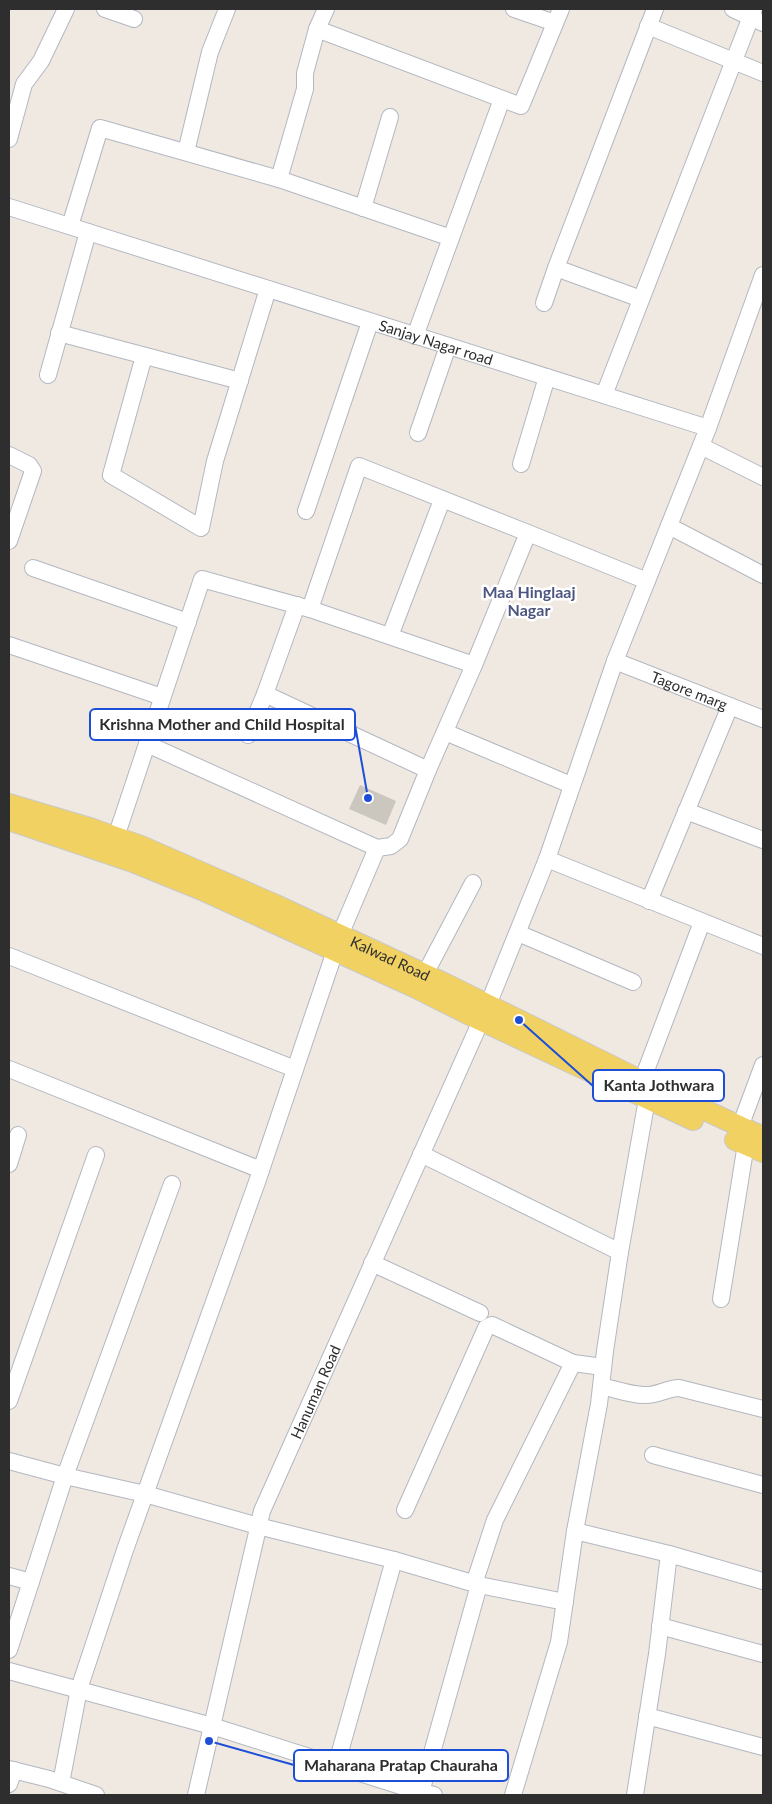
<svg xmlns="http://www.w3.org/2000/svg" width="772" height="1804" font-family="Lato,sans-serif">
<rect width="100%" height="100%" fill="#efe9e1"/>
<polygon fill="#cbc7bf" points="360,785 396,801 386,825 349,809"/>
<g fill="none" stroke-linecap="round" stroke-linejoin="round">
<defs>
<g id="minor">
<polyline points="105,9 134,19"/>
<polyline points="514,9 555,23"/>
<polyline points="733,9 763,23"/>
<polyline points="648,26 763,73"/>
<polyline points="317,29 521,106 561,9"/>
<polyline points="9,139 24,84 41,61 66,9"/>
<polyline points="186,152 210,52 227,9"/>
<polyline points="279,179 305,89 305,73 317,29 326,9"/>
<path id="s1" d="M9 207 708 428 763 275"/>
<polyline points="363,208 390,117"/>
<polyline points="70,226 100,128 279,179 451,238"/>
<polyline points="641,299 556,268 655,9"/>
<polyline points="544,303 556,268"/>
<polyline points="59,333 240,381"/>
<polyline points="415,336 502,99"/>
<polyline points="144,356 111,475 201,528 215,461 268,289"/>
<polyline points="48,375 88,232"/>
<polyline points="604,395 754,9"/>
<polyline points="418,433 448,346"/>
<polyline points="701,446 763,477"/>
<polyline points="9,455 29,465 33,471 9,541"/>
<polyline points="521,464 547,377"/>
<polyline points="306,511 370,322"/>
<polyline points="669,526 763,575"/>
<polyline points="33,568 188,622"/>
<polyline points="310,609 359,466 528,533"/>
<polyline points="390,636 442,500"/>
<polyline points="9,645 162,697"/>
<path id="s2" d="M615 661 763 719"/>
<polyline points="265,694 428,770"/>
<polyline points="445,732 571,785"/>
<polyline points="248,735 265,694 297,605"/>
<polyline points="147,744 377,848 391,846 400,839 428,770 474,665 528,533 647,581"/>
<polyline points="686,811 763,840"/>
<polyline points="116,837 202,579 310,609 474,665"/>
<polyline points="547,859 763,946"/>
<polyline points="649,901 730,706"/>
<polyline points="518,933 633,982"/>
<polyline points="340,935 377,848"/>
<polyline points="9,956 295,1069"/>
<polyline points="425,974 473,883"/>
<polyline points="9,1069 261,1170"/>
<polyline points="642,1081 702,922"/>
<polyline points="740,1127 763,1065"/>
<polyline points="421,1154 620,1252"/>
<polyline points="9,1164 18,1135"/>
<polyline points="372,1263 480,1313"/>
<polyline points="721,1299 746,1144"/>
<path d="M601 1386C615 1389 630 1395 644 1395 657 1396 667 1388 679 1388L763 1409"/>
<polyline points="9,1401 96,1155"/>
<polyline points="653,1455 763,1485"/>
<polyline points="9,1461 65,1476 145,1494 258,1526 394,1560 479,1585 421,1792"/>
<polyline points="405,1510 486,1328 492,1325 573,1363"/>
<polyline points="575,1531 669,1554 763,1581"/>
<polyline points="9,1576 31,1582"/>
<polyline points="474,1584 495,1520 573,1363 603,1367"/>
<polyline points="479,1585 565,1602"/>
<polyline points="660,1626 763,1654"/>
<polyline points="9,1650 65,1476 172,1184"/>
<polyline points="9,1671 212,1726 410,1789 434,1795"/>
<polyline points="647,1716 763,1747"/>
<polyline points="336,1766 394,1560"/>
<polyline points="9,1769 49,1779 96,1795"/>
<polyline points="61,1783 79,1689 125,1550 257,1182 335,951"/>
<polyline points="9,1784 14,1770"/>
<path id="s3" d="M196 1795 262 1511 488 1005 547 859 615 661 708 428"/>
<polyline points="513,1795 559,1642 575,1531 599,1404 605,1351 620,1252 647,1099"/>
<polyline points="635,1795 657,1654 669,1554"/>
</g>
<g id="major">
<path id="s4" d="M9 804 90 828 141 846 276 905 446 984 642 1081 763 1137"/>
<polyline points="9,820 133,862 202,890 416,988 480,1020 693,1120"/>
<polyline points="735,1140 763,1152"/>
</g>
</defs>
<use href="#minor" stroke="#b4b7c1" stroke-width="18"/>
<use href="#major" stroke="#c9c9c9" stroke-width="22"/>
<use href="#minor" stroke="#fff" stroke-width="16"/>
<use href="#major" stroke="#f2d163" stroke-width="20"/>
</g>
<g text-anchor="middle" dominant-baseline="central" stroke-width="5" stroke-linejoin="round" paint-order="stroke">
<g font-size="15" fill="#2e2e2e" stroke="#fff">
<text stroke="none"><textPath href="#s1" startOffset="448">Sanjay Nagar road</textPath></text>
<text stroke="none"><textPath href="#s2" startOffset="80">Tagore marg</textPath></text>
<text stroke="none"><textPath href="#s4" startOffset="412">Kalwad Road</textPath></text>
<text stroke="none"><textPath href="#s3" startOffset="422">Hanuman Road</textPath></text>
</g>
<g font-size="16" font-weight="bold" fill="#4d5680" stroke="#fff">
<text x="529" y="591">Maa Hinglaaj<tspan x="529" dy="18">Nagar</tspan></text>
</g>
</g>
<path fill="none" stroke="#1d4ed8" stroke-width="2" d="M368 798L355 725M519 1020L593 1086M209 1741L294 1765"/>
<g fill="#1d4ed8" stroke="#fff" stroke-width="2">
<circle cx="368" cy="798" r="5"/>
<circle cx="519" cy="1020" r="5"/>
<circle cx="209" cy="1741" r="5"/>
</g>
<g fill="#fff" stroke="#1d4ed8" stroke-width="2">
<rect x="90" y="709" width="265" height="31" rx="5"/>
<rect x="593" y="1070" width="131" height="31" rx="5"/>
<rect x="294" y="1750" width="214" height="31" rx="5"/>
</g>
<g font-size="16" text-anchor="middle" font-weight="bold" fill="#2e2e2e">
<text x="222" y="730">Krishna Mother and Child Hospital</text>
<text x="659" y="1091">Kanta Jothwara</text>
<text x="401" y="1771">Maharana Pratap Chauraha</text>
</g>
<rect width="772" height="1804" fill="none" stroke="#2e2e2e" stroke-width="20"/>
</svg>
